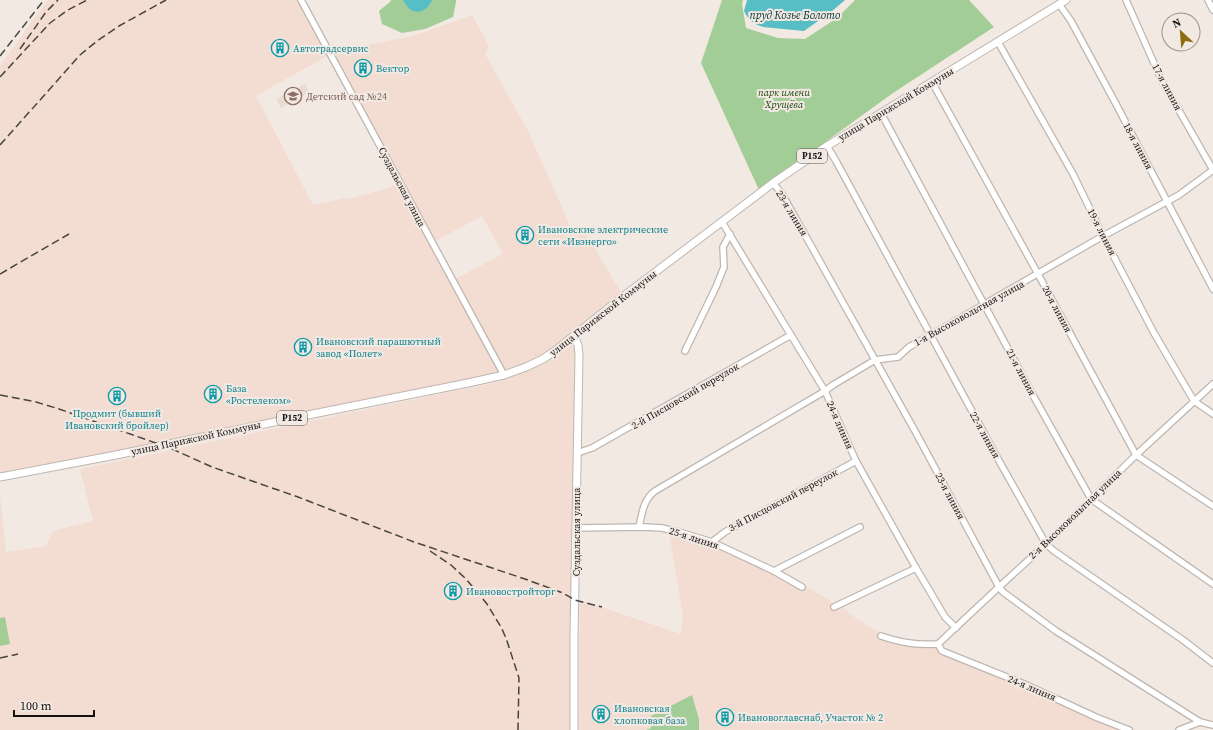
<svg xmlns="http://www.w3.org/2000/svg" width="1213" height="730" font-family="'Source Serif 4',serif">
<rect width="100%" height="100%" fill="#f2e9e3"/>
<g fill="#f3dcd1">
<polygon points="48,0 298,0 329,55 256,96 313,205 346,198 349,199 398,185 499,373 467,381 162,444 0,474 0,66 45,4"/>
<polygon points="472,15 489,46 485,54 528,131 573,232 582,227 622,294 543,354 528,362 505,371 455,279 503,254 482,216 434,242 332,52 413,36"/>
<polygon points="571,344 576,345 576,730 0,730 0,496 6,552 46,546 53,531 93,521 80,469 499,382 537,366 551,357 566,345"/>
<polygon points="668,528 680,529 723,543 783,573 844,609 857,619 875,630 902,641 941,646 958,658 991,668 1049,691 1118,725 1136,730 699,730 699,719 692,695 651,728 646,730 579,730 580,600 681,634 683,617"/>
</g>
<polygon fill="#eadbd0" points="305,84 309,92 281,108 276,99"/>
<g fill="#a3cd97">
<polygon points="391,0 456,0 456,2 453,17 425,29 402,33 382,24 379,11 390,2"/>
<polygon points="722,0 743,0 742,4 746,28 778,38 805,39 837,18 855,0 969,0 994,27 893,93 759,190 701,63"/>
<polygon points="5,617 10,644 0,646 0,618"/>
<polygon points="692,695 699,719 699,730 646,730 651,728 651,716"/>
</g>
<g fill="#57bec5">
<path d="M403 0H432C429 8 420 15 411 10 408 8 405 3 403 0Z"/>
<path d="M747 0H845L831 12 804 31 763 27C753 24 749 20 744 11Z"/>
</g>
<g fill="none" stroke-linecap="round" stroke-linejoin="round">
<defs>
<g id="minor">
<polyline points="301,0 504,375"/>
<polyline points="1126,0 1161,79 1213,170"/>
<polyline points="1208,0 1213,10"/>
<polyline points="1059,4 1071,21 1116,104 1213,289"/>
<polyline points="998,42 1073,174 1103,236 1154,333 1194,401 1213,414"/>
<polyline points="932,82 1038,274 1136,455 1213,506"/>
<polyline points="881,113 1034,397 1091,499 1213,584"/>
<polyline points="827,146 836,161 998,459 1046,544 1054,551 1183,640 1213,663"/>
<polyline points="773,183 782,194 915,431 999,587 1003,592 1056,631 1200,722 1213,725"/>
<polyline points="722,222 825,391 856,461 916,568 945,617 956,628"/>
<polyline points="685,351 716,287 724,267 723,247 730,234"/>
<polyline points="577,453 592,448 791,335"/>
<path d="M639 527C642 514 643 500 655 491L825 391 833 385 875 360 898 357 909 347 931 335 1103 236 1179 195 1213 170"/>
<polyline points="576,528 645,527 662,528 679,532 712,542 774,571 802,587"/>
<polyline points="712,542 725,532 856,461"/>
<polyline points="774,571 860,527"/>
<polyline points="834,607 916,568"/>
<path d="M881 636C902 643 916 645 938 644"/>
<polyline points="938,644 999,587 1046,544 1136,455 1213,384"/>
<polyline points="938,644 942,651 1024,684 1098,718 1129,730"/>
<polyline points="1179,730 1200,722"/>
</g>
<g id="major">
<polyline points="0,477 116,455 308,415 468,383 504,375 526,367 543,359 556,350 625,295 773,183 827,146 1066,0"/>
<polyline points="574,730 574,636 579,355 578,345 574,336"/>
</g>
</defs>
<use href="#minor" stroke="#beb6b0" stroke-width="8"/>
<use href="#major" stroke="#beb6b0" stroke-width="9"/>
<use href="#minor" stroke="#fff" stroke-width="5.5"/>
<use href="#major" stroke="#fff" stroke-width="7"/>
<g stroke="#484441" stroke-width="1.5" stroke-dasharray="8 4" stroke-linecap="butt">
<polyline points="20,49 46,12 58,0"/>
<polyline points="0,56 44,0"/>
<polyline points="0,77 50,23 68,10 87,0"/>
<polyline points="0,145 80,55 97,41 119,26 166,0"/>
<polyline points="0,274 69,234"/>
<polyline points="0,395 36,402 59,409 170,448 212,467 298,497 414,542 525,579 563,593 575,600 602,607"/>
<polyline points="430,551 451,565 466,579 487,604 501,627 506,638 519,678 518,730"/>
<polyline points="0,658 18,654"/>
</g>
</g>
<defs>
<symbol id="building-ring" viewBox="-11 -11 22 22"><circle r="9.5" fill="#f2e9e3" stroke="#0f9aa8" stroke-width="1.5"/><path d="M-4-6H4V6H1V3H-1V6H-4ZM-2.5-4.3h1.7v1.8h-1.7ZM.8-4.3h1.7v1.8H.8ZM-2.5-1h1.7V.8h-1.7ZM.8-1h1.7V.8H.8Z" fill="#0f9aa8"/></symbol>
<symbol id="school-ring" viewBox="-11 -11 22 22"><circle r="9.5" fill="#f2e9e3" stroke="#8d6e63" stroke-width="1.5"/><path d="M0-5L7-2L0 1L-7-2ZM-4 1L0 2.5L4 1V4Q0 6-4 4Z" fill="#8d6e63"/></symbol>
</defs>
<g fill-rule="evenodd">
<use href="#building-ring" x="270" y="38" width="20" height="20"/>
<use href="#building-ring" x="353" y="58" width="20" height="20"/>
<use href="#school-ring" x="283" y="86" width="20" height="20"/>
<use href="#building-ring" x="515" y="225" width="20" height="20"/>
<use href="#building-ring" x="293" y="337" width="20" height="20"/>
<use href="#building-ring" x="203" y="384" width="20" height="20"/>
<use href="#building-ring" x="107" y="386" width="20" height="20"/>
<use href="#building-ring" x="443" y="581" width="20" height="20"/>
<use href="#building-ring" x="591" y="704" width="20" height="20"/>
<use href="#building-ring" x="715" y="707" width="20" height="20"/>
</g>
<g text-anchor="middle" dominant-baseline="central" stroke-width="4" stroke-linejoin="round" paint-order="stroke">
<g fill="#f2e9e3" stroke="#57524f" stroke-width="1">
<rect x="797" y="149" width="30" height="14" rx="3"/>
<rect x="277" y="411" width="30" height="14" rx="3"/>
</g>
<g font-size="9" font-weight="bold" fill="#14110f">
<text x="812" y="156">Р152</text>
<text x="292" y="418">Р152</text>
</g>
<g font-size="10" fill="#0d838f" stroke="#f2e9e3" text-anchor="start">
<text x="293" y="48">Автоградсервис</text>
<text x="376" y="68">Вектор</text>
<text x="538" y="229">Ивановские электрические<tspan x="538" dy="12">сети «Ивэнерго»</tspan></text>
<text x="316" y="341">Ивановский парашютный<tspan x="316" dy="12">завод «Полет»</tspan></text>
<text x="226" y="388">База<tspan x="226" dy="12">«Ростелеком»</tspan></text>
<text x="117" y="413" text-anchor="middle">Продмит (бывший<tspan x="117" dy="12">Ивановский бройлер)</tspan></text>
<text x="466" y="591">Ивановостройторг</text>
<text x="614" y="708">Ивановская<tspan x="614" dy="12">хлопковая база</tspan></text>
<text x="738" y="717">Ивановоглавснаб, Участок № 2</text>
</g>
<g font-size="10" fill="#14110f" stroke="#f2e9e3">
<text transform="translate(1167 87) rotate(62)">17-я линия</text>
<text transform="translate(896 104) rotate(-31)">улица Парижской Коммуны</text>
<text transform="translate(1138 146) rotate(62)">18-я линия</text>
<text transform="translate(402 187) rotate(62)">Суздальская улица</text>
<text transform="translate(792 213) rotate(59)">23-я линия</text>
<text transform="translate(1102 232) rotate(63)">19-я линия</text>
<text transform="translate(1057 309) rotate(62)">20-я линия</text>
<text transform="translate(603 313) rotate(-38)">улица Парижской Коммуны</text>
<text transform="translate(969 313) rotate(-29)">1-я Высоковольтная улица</text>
<text transform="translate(1021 372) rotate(62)">21-я линия</text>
<text transform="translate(685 396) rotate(-30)">2-й Писцовский переулок</text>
<text transform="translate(840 425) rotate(66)">24-я линия</text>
<text transform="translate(985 435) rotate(61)">22-я линия</text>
<text transform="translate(196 438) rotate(-12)">улица Парижской Коммуны</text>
<text transform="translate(950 496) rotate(62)">23-я линия</text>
<text transform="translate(783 500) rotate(-28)">3-й Писцовский переулок</text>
<text transform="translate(1075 514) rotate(-44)">2-я Высоковольтная улица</text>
<text transform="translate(576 532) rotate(-90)">Суздальская улица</text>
<text transform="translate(694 538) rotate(18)">25-я линия</text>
<text transform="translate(1032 688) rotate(23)">24-я линия</text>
</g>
<g font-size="10" font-style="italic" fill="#113e00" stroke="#f2e9e3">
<text x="784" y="92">парк имени<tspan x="784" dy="12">Хрущёва</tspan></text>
</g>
<g font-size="10" fill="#785e54" stroke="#f2e9e3" text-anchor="start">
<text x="306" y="96">Детский сад №24</text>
</g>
<g font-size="11" font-style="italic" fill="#003134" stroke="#f2e9e3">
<text x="795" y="15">пруд Козье Болото</text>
</g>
</g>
<g transform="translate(1181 32) rotate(334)"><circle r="19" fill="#f2e9e3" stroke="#99938e"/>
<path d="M0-3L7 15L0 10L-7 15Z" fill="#8f6d12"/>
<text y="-6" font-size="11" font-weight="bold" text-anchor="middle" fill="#14110f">N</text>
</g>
<path d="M14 710v6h80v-6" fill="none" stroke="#14110f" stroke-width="2"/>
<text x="20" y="710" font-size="12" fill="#14110f" stroke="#f2e9e3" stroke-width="3" paint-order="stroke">100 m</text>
</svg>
